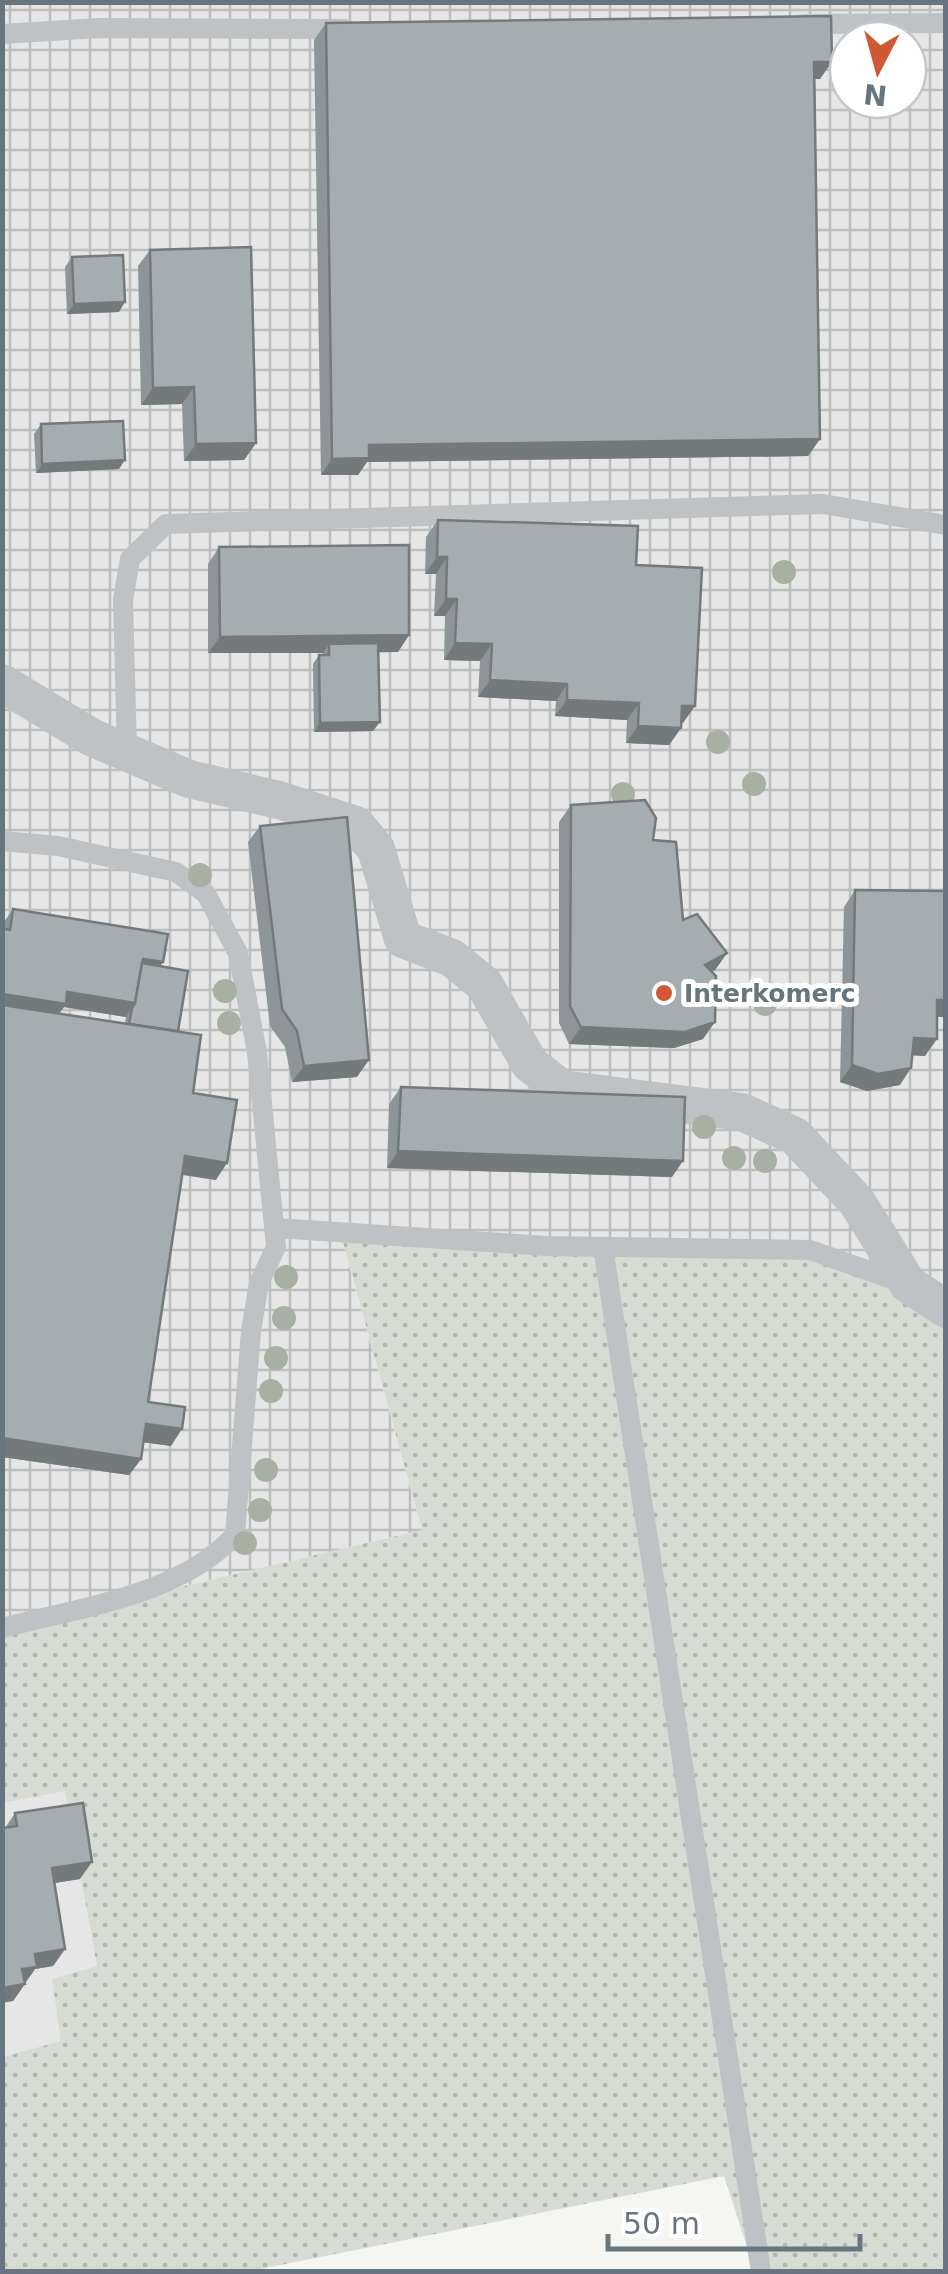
<svg xmlns="http://www.w3.org/2000/svg" width="948" height="2274" font-family="'DejaVu Sans',sans-serif">
<defs>
<pattern id="industrial-grid" width="8" height="8" patternUnits="userSpaceOnUse" patternTransform="scale(2.5)"><rect width="8" height="8" fill="#e5e6e5"/><path d="M0 4h8M4 0v8" fill="none" stroke="#bdbfbf"/></pattern>
<pattern id="grass-dots" width="8" height="8" patternUnits="userSpaceOnUse" patternTransform="scale(2.5)"><rect width="8" height="8" fill="#d6dbd3"/><path d="M2 2h.1M6 6h.1" fill="none" stroke="#b1b6b0" stroke-width="1.8" stroke-linecap="round"/></pattern>
</defs>
<rect width="100%" height="100%" fill="#f5f5f1"/>
<polygon fill="#e5e6e5" points="65,1790 97,1966 62,2041 3,2057 3,1803"/>
<path fill="url(#industrial-grid)" fill-rule="evenodd" d="M2 3H946L945 1309 341 1236 422 1530 3 1629ZM848 40H908V100H848Z"/>
<polygon fill="url(#grass-dots)" points="341,1235 810,1250 945,1309 945,2271 755,2271 724,2176 250,2271 3,2271 3,2057 61,2041 52,1979 97,1966 65,1791 3,1803 2,1629 422,1530"/>
<g fill="none" stroke-linecap="round" stroke-linejoin="round">
<g stroke="#bec2c5" stroke-width="20">
<polyline points="804,24 946,23"/>
<polyline points="2,34 99,28 345,29"/>
<polyline points="127,751 123,600 130,559 166,524 823,504 946,525"/>
<path d="M2 841 58 846 176 872 206 894 238 953 257 1052 276 1247 259 1283 251 1331 235 1535C179 1596 80 1607 2 1628"/>
<polyline points="276,1228 547,1246 810,1250 906,1284"/>
<polyline points="603,1247 761,2272"/>
</g>
<polyline stroke="#bec2c5" stroke-width="38" points="2,683 91,737 189,779 279,800 356,825 376,849 403,939 452,958 484,984 530,1064 562,1089 742,1112 795,1136 857,1202 908,1284 946,1309"/>
</g>
<g fill="#a8b0a4">
<circle cx="784" cy="572" r="12"/>
<circle cx="718" cy="742" r="12"/>
<circle cx="754" cy="784" r="12"/>
<circle cx="623" cy="794" r="12"/>
<circle cx="200" cy="875" r="12"/>
<circle cx="225" cy="991" r="12"/>
<circle cx="765" cy="1004" r="12"/>
<circle cx="229" cy="1023" r="12"/>
<circle cx="704" cy="1127" r="12"/>
<circle cx="734" cy="1158" r="12"/>
<circle cx="765" cy="1161" r="12"/>
<circle cx="286" cy="1277" r="12"/>
<circle cx="284" cy="1318" r="12"/>
<circle cx="276" cy="1358" r="12"/>
<circle cx="271" cy="1391" r="12"/>
<circle cx="266" cy="1470" r="12"/>
<circle cx="260" cy="1510" r="12"/>
<circle cx="245" cy="1543" r="12"/>
</g>
<g fill="#8e9598" fill-rule="evenodd">
<polygon points="326,23 820,79 815,79 820,439 808,456 367,462 358,475 321,475 314,40"/>
<polygon points="150,250 256,443 244,460 184,461 182,404 141,405 138,266"/>
<polygon points="72,257 119,312 67,314 65,267"/>
<polygon points="41,424 119,469 36,473 34,434"/>
<polygon points="438,520 636,565 683,723 681,723 681,728 669,745 626,743 627,720 555,716 556,701 478,697 480,661 444,660 445,616 434,616 436,574 425,574 426,537"/>
<polygon points="219,547 409,635 398,652 378,652 373,731 314,732 313,664 319,655 323,655 323,653 208,653 208,564"/>
<polygon points="571,805 653,840 683,920 727,953 715,970 711,972 703,1039 674,1048 569,1044 559,1023 559,822"/>
<polygon points="260,826 357,1077 292,1082 285,1047 270,1026 248,842"/>
<polygon points="855,890 946,891 946,1017 937,1017 925,1056 913,1055 900,1085 867,1091 840,1082 844,907"/>
<path d="M13 909 163 962 160 966 216 1180 182 1175 148 1402 171 1446 143 1442 141 1459 129 1475 2 1457V928L4 922ZM64 1007 126 1017 125 1023 59 1014Z"/>
<polygon points="401,1087 672,1177 387,1168 389,1104"/>
<polygon points="15,1813 80,1879 55,1883 65,1949 53,1966 35,1969 13,2001 5,1828"/>
</g>
<g fill="#74797c">
<polygon points="814,62 832,62 820,79 803,79"/>
<polygon points="125,302 119,312 67,314 74,304"/>
<polygon points="194,387 182,404 141,405 153,388"/>
<polygon points="820,439 808,456 367,462 358,475 321,475 332,459 369,445"/>
<polygon points="256,443 244,460 184,461 196,444"/>
<polygon points="125,460 119,469 36,473 42,464"/>
<polygon points="437,557 447,557 436,574 425,574"/>
<polygon points="446,599 457,599 445,616 434,616"/>
<polygon points="409,635 398,652 329,653 329,644 323,653 208,653 220,637"/>
<polygon points="455,643 492,644 480,661 444,660"/>
<polygon points="490,680 567,684 556,701 478,697"/>
<polygon points="567,700 639,703 627,720 555,716"/>
<polygon points="682,706 695,706 683,723 670,722"/>
<polygon points="380,722 373,731 314,732 320,723"/>
<polygon points="638,726 681,728 669,745 626,743"/>
<polygon points="727,953 715,970 693,982 705,965"/>
<polygon points="143,959 163,962 154,975 138,973"/>
<polygon points="67,992 135,1003 126,1017 64,1007 56,1017 2,1009 2,994"/>
<polygon points="937,1000 946,1000 946,1017 925,1016"/>
<polygon points="715,1022 703,1039 674,1048 569,1044 581,1027"/>
<polygon points="914,1038 937,1039 925,1056 903,1055"/>
<polygon points="369,1060 357,1077 292,1082 304,1066"/>
<polygon points="852,1065 911,1068 900,1085 867,1091 840,1082"/>
<polygon points="398,1151 683,1161 672,1177 387,1168"/>
<polygon points="185,1156 227,1163 216,1180 173,1173"/>
<polygon points="146,1424 182,1429 171,1446 134,1441"/>
<polygon points="2,1438 141,1459 129,1475 2,1457"/>
<polygon points="92,1862 80,1879 41,1885 52,1868"/>
<polygon points="65,1949 53,1966 35,1969 25,1983 22,1969 35,1954"/>
<polygon points="25,1984 13,2001 2,2003 2,1988"/>
</g>
<g fill="#a5adb1" stroke="#74797c" stroke-width="2.5">
<polygon points="831,16 832,62 814,62 820,439 369,445 369,458 332,459 326,23"/>
<polygon points="251,247 256,443 196,444 194,387 153,388 150,250"/>
<polygon points="123,255 125,302 74,304 72,257"/>
<polygon points="123,421 125,460 42,464 41,424"/>
<polygon points="438,520 638,526 636,565 702,568 695,706 682,706 681,728 638,726 639,703 567,700 567,684 490,680 492,644 455,643 457,599 446,599 447,557 437,557"/>
<polygon points="409,545 409,635 220,637 219,547"/>
<polygon points="378,643 380,722 320,723 319,655 329,655 329,644"/>
<polygon points="645,800 656,818 653,840 676,842 683,920 697,914 727,953 705,965 716,976 715,1022 685,1032 581,1027 570,1006 571,805"/>
<polygon points="347,817 369,1060 304,1066 297,1031 282,1009 260,826"/>
<polygon points="855,890 946,891 946,1000 937,1000 937,1039 914,1038 911,1068 878,1074 852,1065"/>
<polygon points="13,909 168,934 163,962 143,959 135,1003 67,992 66,1004 2,994 2,928 10,930"/>
<polygon points="142,963 188,971 178,1031 129,1024 132,1008 135,1003"/>
<polygon points="2,1005 201,1035 193,1093 237,1100 227,1163 185,1156 148,1402 185,1407 182,1429 146,1424 141,1459 2,1438"/>
<polygon points="401,1087 685,1097 683,1161 398,1151"/>
<polygon points="83,1803 92,1862 52,1868 65,1949 35,1954 37,1967 22,1969 25,1984 2,1988 2,1828 17,1826 15,1813"/>
</g>
<circle fill="#d05836" stroke="#fff" stroke-width="4" cx="664" cy="993" r="10"/>
<g text-anchor="middle" dominant-baseline="central" stroke-width="10" stroke-linejoin="round" paint-order="stroke">
<g font-size="25" font-weight="bold" fill="#67757f" stroke="#fff" text-anchor="start">
<text x="684" y="993">Interkomerc</text>
</g>
</g>
<rect width="948" height="2274" fill="none" stroke="#67757f" stroke-width="10"/>
<g transform="translate(878 70) rotate(186)"><circle r="48" fill="#ffffff" stroke="#c2c8cc" stroke-width="2.5"/>
<path d="M0-8L18 38L0 25L-18 38Z" fill="#d05836"/>
<text y="-15" font-size="28" font-weight="bold" text-anchor="middle" fill="#67757f">N</text>
</g>
<path d="M608 2234v15h252v-15" fill="none" stroke="#67757f" stroke-width="5"/>
<text x="623" y="2234" font-size="30" fill="#67757f" stroke="#ffffff" stroke-width="8" paint-order="stroke">50 m</text>
</svg>
